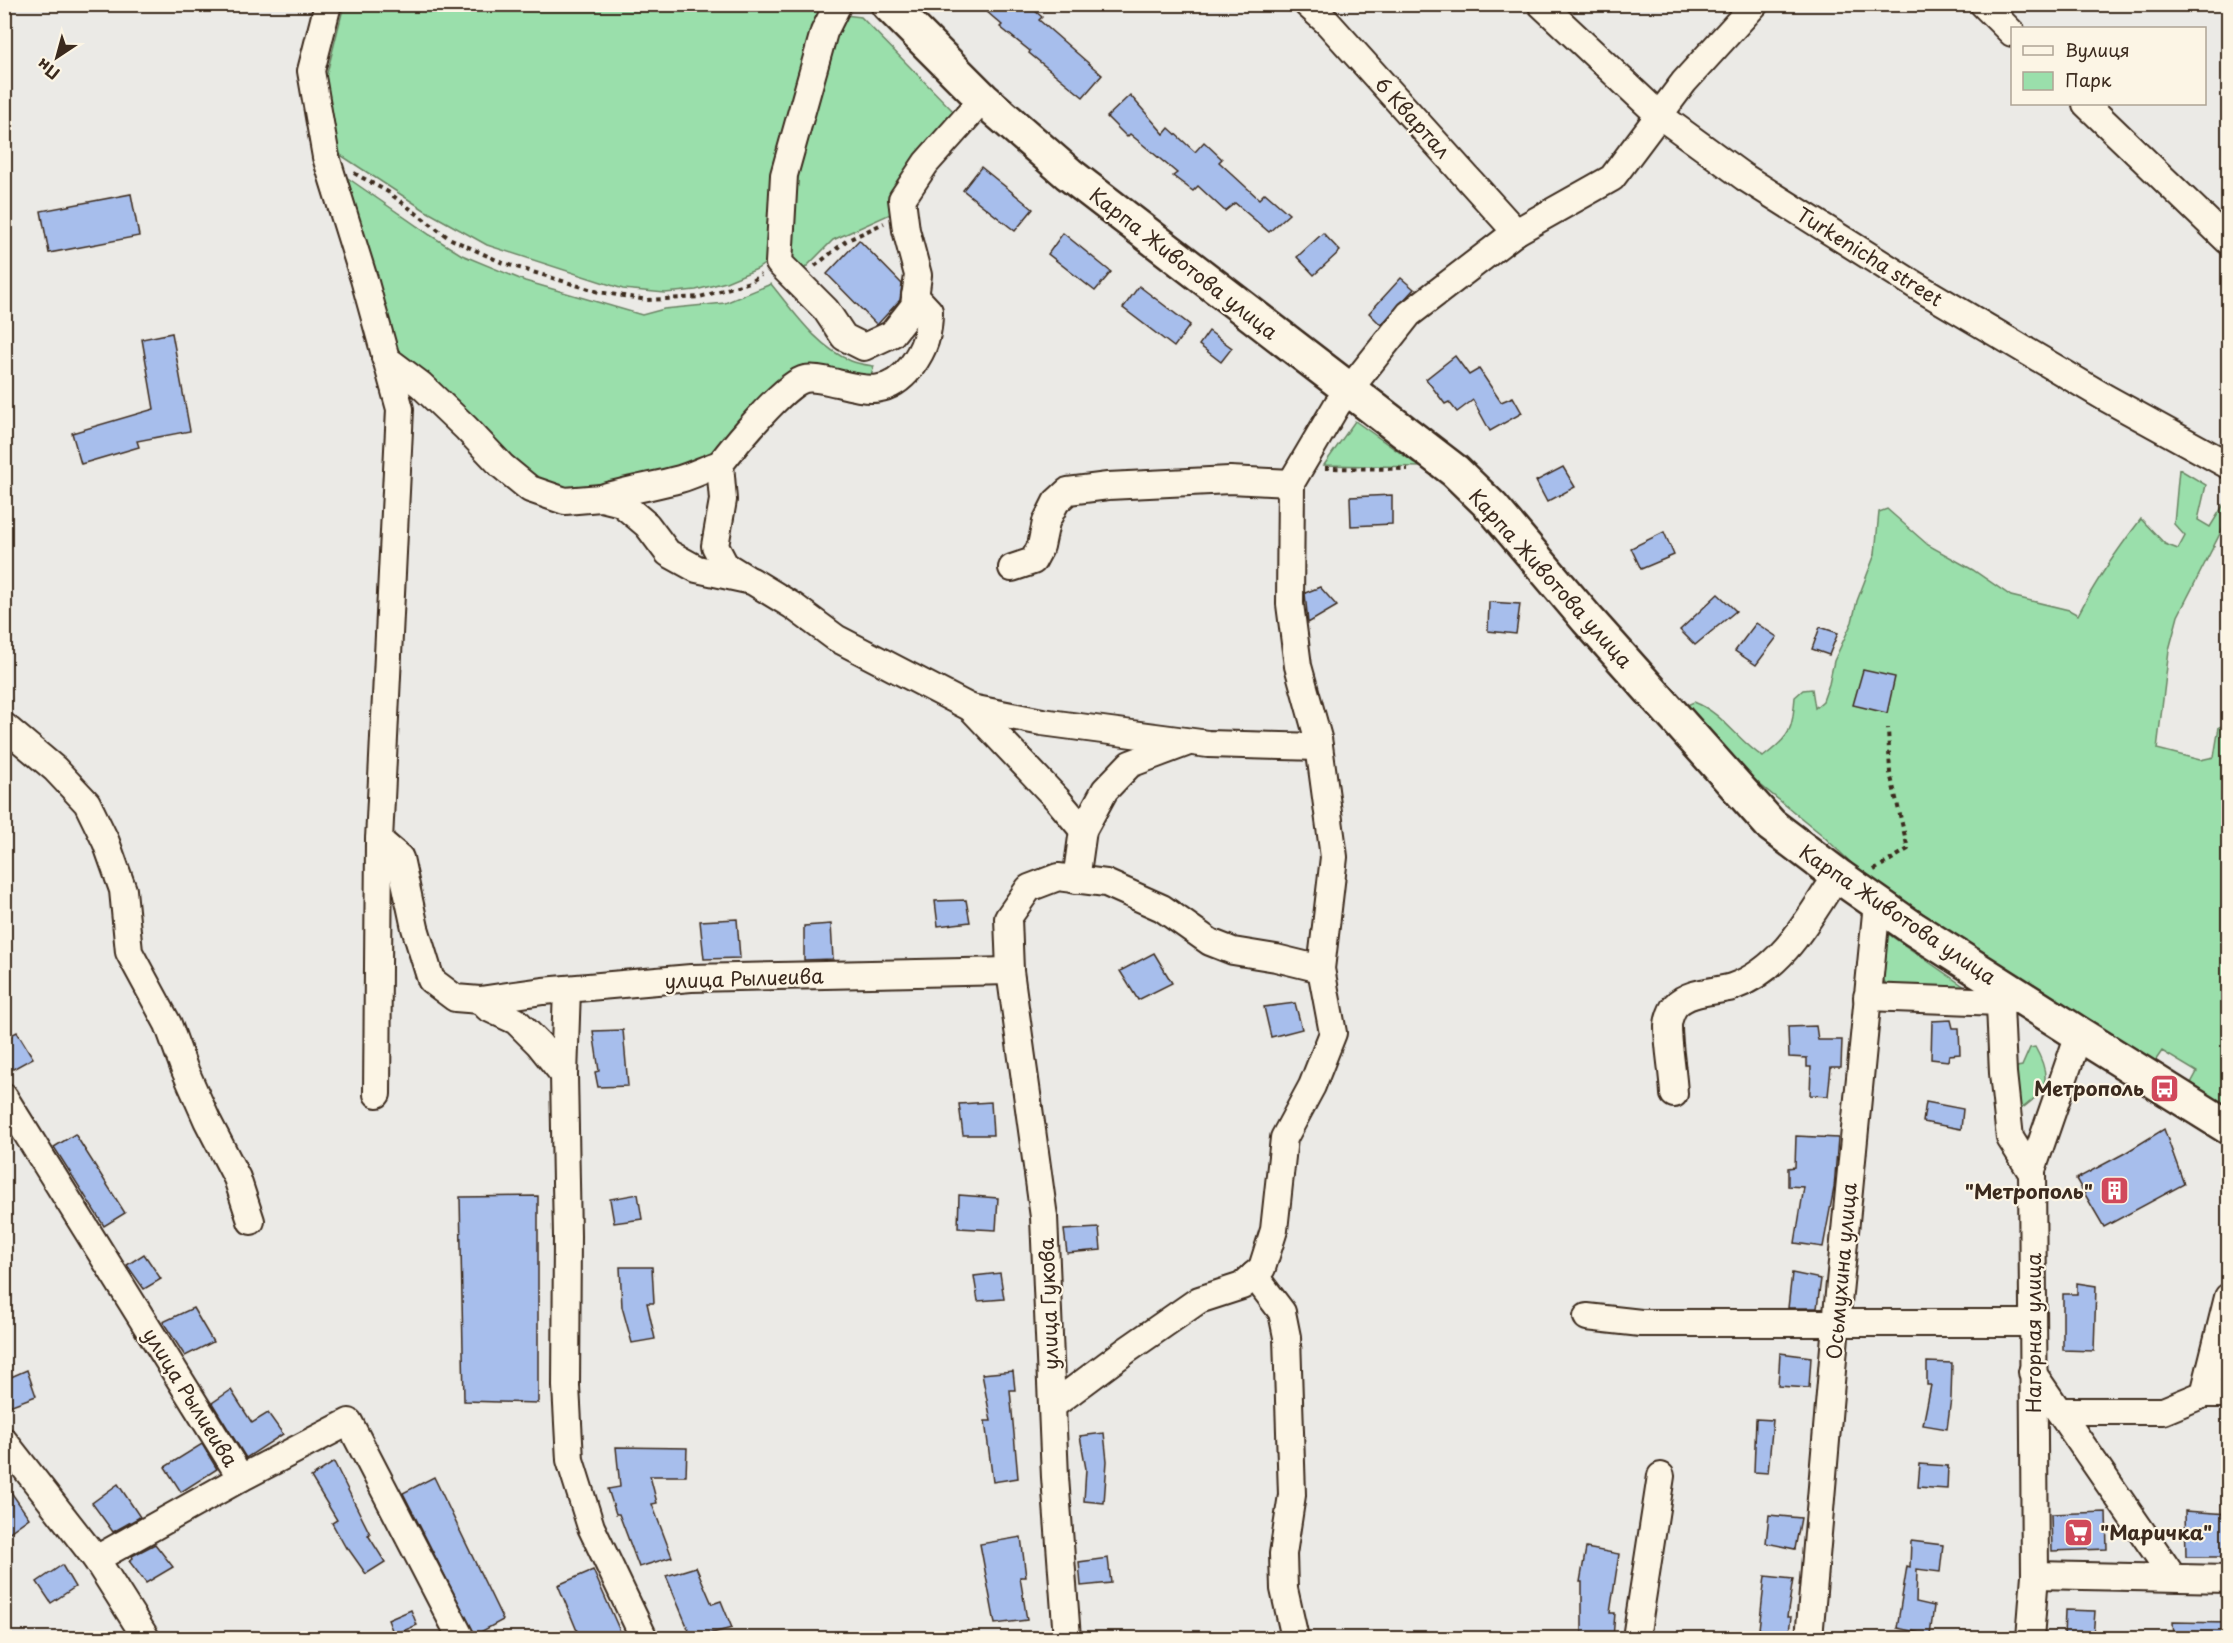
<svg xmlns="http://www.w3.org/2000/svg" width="2233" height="1643" font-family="'Playpen Sans',sans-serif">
<rect width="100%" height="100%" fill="#ebeae6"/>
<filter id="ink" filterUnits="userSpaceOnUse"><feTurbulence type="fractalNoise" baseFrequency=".0167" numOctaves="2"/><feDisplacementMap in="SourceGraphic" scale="12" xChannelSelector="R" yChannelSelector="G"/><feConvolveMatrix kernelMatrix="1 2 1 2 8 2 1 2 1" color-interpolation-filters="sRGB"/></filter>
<g filter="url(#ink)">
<g fill="#9adfab" stroke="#6a8464" stroke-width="1.5">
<polygon points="344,5 828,5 773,258 757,269 726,282 696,290 665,293 623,289 487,245 426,211 336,152 322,93"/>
<polygon points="845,15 861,17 958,116 895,212 833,240 803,270 788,263 791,176 824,60"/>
<path d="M342 174 430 235 462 255 525 281 642 315 664 309 725 303 771 284C794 312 817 347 851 361 858 364 867 365 874 366L871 376 830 368H804L783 377 754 405 714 456 671 469 569 493 535 479 399 354Z"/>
<polygon points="1355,421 1420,467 1324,465"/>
<path d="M2179 469 2206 485 2198 520 2210 527 2226 501 2228 504V518L2178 616 2169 650 2157 749 2200 760 2214 757 2219 727 2228 724V1108L2190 1085 2197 1072 2162 1051 2153 1064 1889 899 1821 834 1748 775 1706 731 1687 705 1694 702C1723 713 1737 740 1763 757 1791 736 1792 731 1795 697L1803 690 1812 689 1815 708 1823 701 1829 684 1834 661 1852 622 1857 601 1875 554 1879 512 1887 509 1928 545 1973 570 2011 596 2069 610 2078 615C2096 580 2118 549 2141 519L2165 544 2178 549 2185 536 2174 524Z"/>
<polygon points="1881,929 1972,992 1889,989 1878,971"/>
<path d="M2035 1047C2053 1079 2047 1092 2018 1111L2011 1068 2022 1066 2030 1048Z"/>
</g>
<g fill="#a7beec" stroke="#3b2a1e" stroke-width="1.5">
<polygon points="978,4 1027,4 1042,17 1039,20 1102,75 1083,97 1029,53 1030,51 1000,27 1002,25"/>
<polygon points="1130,95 1164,134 1169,128 1195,152 1204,142 1222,159 1219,162 1259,199 1265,193 1289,214 1269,232 1235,203 1225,211 1198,186 1193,191 1173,176 1177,173 1130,134 1127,137 1107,117"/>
<polygon points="981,167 1033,209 1015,231 963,190"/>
<polygon points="131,194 139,236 49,253 41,211"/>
<polygon points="1063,233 1111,272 1095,291 1048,254"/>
<polygon points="1323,233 1340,251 1314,275 1297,257"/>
<polygon points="859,240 902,284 900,300 877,325 827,274"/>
<polygon points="1401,278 1414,289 1381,325 1369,313"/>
<polygon points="1139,286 1190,325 1174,347 1123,308"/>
<polygon points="1209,331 1232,348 1221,362 1199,345"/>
<polygon points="172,333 190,431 137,441 139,447 81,464 72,433 154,409 142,339"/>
<polygon points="1455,356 1469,375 1479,369 1501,402 1513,397 1522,413 1490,431 1473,400 1457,412 1449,402 1445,404 1426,379"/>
<polygon points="1563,467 1575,487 1547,502 1536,481"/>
<polygon points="1392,495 1392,524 1351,526 1350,497"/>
<polygon points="1664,532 1674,555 1641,569 1631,548"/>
<polygon points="1320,587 1337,606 1308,623 1305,593"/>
<polygon points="1718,594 1736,611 1695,645 1680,630"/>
<polygon points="1489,602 1520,604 1516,634 1488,631"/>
<polygon points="1756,623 1777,637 1756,665 1735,651"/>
<polygon points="1820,627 1838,633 1829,655 1812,649"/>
<polygon points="1863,670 1895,677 1887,713 1853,705"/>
<polygon points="966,900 970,922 938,926 935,901"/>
<polygon points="737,919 740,958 704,959 700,921"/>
<polygon points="831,924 833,959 804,960 804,926"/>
<polygon points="1154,953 1172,983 1138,1000 1120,971"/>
<polygon points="1295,1003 1302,1029 1271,1037 1264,1007"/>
<polygon points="1951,1020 1953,1028 1959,1028 1960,1054 1949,1055 1948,1061 1931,1059 1932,1021"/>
<polygon points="1816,1026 1818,1040 1842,1040 1841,1067 1831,1067 1828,1096 1810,1095 1811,1067 1807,1067 1807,1058 1789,1057 1788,1027"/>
<polygon points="623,1030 628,1086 598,1087 595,1072 599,1071 593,1031"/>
<polygon points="17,1032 33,1058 4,1074 4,1039"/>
<polygon points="991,1102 993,1135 963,1135 959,1104"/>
<polygon points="1926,1102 1963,1109 1961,1129 1923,1122"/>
<polygon points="2164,1129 2184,1184 2104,1227 2076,1179 2125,1153"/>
<polygon points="75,1134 125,1213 104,1226 54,1147"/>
<polygon points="1796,1136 1838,1138 1834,1188 1823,1247 1795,1243 1804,1187 1788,1186 1788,1168 1795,1167"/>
<polygon points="638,1194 642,1219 614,1223 610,1199"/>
<polygon points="959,1195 998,1198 996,1230 958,1228"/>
<polygon points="538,1196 538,1403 464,1401 460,1197"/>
<polygon points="1099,1228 1101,1250 1067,1253 1064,1230"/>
<polygon points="144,1254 161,1279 144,1289 127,1265"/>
<polygon points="620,1267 652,1267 654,1303 647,1303 655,1339 632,1343 622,1307"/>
<polygon points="1000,1273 1004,1299 978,1301 974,1276"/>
<polygon points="1792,1273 1821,1279 1817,1308 1788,1308"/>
<polygon points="2077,1283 2096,1286 2094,1351 2063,1350 2063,1294 2077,1294"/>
<polygon points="193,1308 213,1342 185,1356 163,1322"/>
<polygon points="1780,1353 1811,1357 1809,1388 1778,1386"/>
<polygon points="1927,1362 1952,1363 1951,1398 1947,1429 1923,1425 1931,1385 1927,1385"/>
<polygon points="27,1370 36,1396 4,1408 4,1380"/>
<polygon points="1013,1371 1015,1390 1010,1390 1018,1478 993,1482 985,1421 991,1421 982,1374"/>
<polygon points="231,1390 252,1423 268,1413 283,1434 246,1458 212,1403"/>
<polygon points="1756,1419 1773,1420 1768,1473 1754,1472"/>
<polygon points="1104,1433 1107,1461 1104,1503 1084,1501 1086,1469 1080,1436"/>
<polygon points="202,1444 217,1469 181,1492 165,1467"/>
<polygon points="616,1447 687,1448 686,1476 650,1476 657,1503 652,1504 672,1557 639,1567 619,1514 616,1514 608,1489 620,1487"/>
<polygon points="334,1462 370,1534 368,1535 385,1562 366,1574 347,1547 346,1548 332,1523 337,1520 311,1477"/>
<polygon points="1920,1464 1948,1466 1947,1489 1918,1487"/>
<polygon points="434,1477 503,1620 475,1635 403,1493"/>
<polygon points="4,1482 29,1518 4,1536"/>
<polygon points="118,1484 140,1517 113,1532 92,1503"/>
<polygon points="2185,1511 2229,1514 2229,1557 2186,1557"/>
<polygon points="2106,1512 2107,1549 2052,1551 2051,1514"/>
<polygon points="1769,1515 1801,1518 1795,1549 1766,1543"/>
<polygon points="1021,1537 1026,1577 1020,1577 1027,1620 995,1624 980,1544"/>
<polygon points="1911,1541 1943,1545 1940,1572 1917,1569 1916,1602 1934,1606 1930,1635 1897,1628 1907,1566 1910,1567"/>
<polygon points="155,1544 173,1567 146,1583 129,1561 133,1558 132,1556"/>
<polygon points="1586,1548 1619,1554 1610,1613 1615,1613 1613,1638 1582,1638 1582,1582 1580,1582"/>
<polygon points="1108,1558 1111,1583 1081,1586 1079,1562"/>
<polygon points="62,1565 75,1587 51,1603 37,1582"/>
<polygon points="696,1567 712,1604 721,1601 732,1628 692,1638 666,1576"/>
<polygon points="593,1570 623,1638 580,1638 558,1585"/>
<polygon points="1765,1576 1793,1579 1787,1617 1791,1617 1788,1638 1758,1638"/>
<polygon points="411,1610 417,1625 394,1635 388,1620"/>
<polygon points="2065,1610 2095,1611 2093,1638 2064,1638"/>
<polygon points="2173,1622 2229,1623 2229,1638 2174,1638"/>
</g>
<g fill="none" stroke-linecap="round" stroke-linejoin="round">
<defs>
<g id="minor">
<polyline points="328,4 311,71 326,157 364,279 400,409 379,840 377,1094"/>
<polyline points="838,4 824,32 784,175 779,263 826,310 844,337 864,347 892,334 914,306 918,275 906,230 902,199 926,163 983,99"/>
<polyline points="1307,4 1327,22 1516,232"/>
<polyline points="1541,4 1659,115 1744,177 1915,285 2106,398 2228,465"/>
<polyline points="1983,4 2012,33"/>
<polyline points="2086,104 2228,241"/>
<polyline points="385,358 421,385 466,428 502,466 530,489 565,501 601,498 621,503 647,525 668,553 697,569 752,581 793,606 836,638 971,708 1042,722 1208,744 1319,747"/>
<path d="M601 498C627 490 654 486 680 479 694 475 707 468 720 464"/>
<polyline points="1012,568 1033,561 1041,546 1046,522 1056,502 1068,491 1108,486 1230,480 1291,483"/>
<path d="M746 578 725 565 715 546 723 500 720 464C734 446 785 383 805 379 815 377 827 381 837 383 869 391 889 395 911 367 925 348 929 334 929 311L915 296"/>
<polyline points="971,708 1057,799 1083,830"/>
<polyline points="4,726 55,769 87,803 106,842 123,890 129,952 168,1024 184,1068 207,1120 237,1178 251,1221"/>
<polyline points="379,840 400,858 415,928 431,980 455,998 480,1000"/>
<polyline points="1076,880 1083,830 1105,790 1130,764 1186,743"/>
<polyline points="1999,983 2003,1073 2010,1138 2032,1173"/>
<polyline points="1867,997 2000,1002"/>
<polyline points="564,1075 567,989"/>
<path d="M1674 1094C1673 1071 1668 1048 1668 1026 1668 1020 1672 1009 1676 1005 1689 991 1715 992 1732 987 1783 969 1809 918 1837 875"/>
<polyline points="4,1097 241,1478 349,1422 461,1638"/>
<polyline points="1254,1275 1282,1312 1287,1337 1292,1495 1283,1554 1284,1589 1295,1638"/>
<polyline points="1587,1317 1641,1323 2032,1323"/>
<polyline points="2032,1372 2173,1577"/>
<polyline points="2204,1394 2228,1297"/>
<polyline points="1052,1406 1127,1350 1199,1300 1242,1286 1262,1268 1274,1230 1284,1138 1312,1086 1333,1033 1321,969 1334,857 1318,738 1298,666 1290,604 1291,483 1337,405 1409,314 1516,232 1612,178 1684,82 1755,4"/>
<polyline points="2059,1411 2163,1411 2204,1394 2228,1394"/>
<polyline points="4,1441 96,1559 146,1638"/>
<polyline points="96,1559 241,1478"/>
<polyline points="2035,1575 2228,1579"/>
<polyline points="644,1638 591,1527 570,1460 566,1386 567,1236 564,1075 539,1044 516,1021 488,1008 480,1000 543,991 691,978 1010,971"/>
<polyline points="1067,1638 1055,1477 1044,1217 1010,971 1008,918 1029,888 1058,877 1106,883 1162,908 1210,942 1233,951 1276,958 1321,969"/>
<polyline points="1636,1638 1661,1476"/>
<polyline points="1809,1638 1836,1324 1877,903"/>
<polyline points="2030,1638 2035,1575 2032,1170 2079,1034"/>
</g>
<polyline id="secondary" points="888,4 983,99 1069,174 1455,471 1492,507 1587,619 1771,825 1837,875 1914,929 2079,1034 2228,1127"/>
</defs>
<use href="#minor" stroke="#3b2a1e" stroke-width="30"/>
<use href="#secondary" stroke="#3b2a1e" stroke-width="38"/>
<g stroke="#3b2a1e" stroke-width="4" stroke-dasharray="4.5 4.5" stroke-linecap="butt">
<polyline points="354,173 388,192 449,238 503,263 599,292 647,300 700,297 750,282 761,275"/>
<polyline points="815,266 846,241 884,223"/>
<polyline points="1325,468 1408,469"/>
<polyline points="1874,870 1908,849 1890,773 1888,728"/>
</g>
<use href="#minor" stroke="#fcf5e5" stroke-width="26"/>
<use href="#secondary" stroke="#fcf5e5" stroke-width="33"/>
</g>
</g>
<defs>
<symbol id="bus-square" viewBox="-11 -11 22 22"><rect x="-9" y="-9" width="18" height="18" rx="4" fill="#d1495b" stroke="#fcf5e5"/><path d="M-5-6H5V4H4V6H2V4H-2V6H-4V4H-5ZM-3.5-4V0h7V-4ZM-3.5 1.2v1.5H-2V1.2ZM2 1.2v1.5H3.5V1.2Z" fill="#fff"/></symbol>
<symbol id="building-square" viewBox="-11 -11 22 22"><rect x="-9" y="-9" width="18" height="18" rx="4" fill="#d1495b" stroke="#fcf5e5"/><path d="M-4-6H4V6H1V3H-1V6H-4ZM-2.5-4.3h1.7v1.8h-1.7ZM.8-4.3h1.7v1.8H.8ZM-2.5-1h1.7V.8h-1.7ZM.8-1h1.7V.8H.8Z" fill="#fff"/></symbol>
<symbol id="supermarket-square" viewBox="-11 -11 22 22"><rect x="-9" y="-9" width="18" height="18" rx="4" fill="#d1495b" stroke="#fcf5e5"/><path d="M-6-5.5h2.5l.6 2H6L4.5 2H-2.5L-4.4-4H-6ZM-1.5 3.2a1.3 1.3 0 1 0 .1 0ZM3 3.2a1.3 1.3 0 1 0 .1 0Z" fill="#fff"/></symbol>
</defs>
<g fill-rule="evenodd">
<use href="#bus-square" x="2148" y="1072" width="33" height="33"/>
<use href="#building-square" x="2098" y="1174" width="33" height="33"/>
<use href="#supermarket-square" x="2062" y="1516" width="33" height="33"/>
</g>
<g text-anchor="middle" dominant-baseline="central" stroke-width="4.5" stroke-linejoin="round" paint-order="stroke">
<g font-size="20" fill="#3b2a1e" stroke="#fcf5e5">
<text transform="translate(1413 117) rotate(48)">6 Квартал</text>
<text transform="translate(1870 256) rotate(32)">Turkenicha street</text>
<text transform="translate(1184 263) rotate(38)">Карпа Животова улица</text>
<text transform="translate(1551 578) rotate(48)">Карпа Животова улица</text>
<text transform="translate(1898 914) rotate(34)">Карпа Животова улица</text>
<text transform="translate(744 978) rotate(-2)">улица Рылиеива</text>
<text transform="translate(1841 1271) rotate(-85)">Осьмухина улица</text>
<text transform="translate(1048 1304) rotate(-92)">улица Гукова</text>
<text transform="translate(2033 1333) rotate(-90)">Нагорная улица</text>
<text transform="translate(191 1397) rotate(58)">улица Рылиеива</text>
</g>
<g font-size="20" font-weight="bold" fill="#3b2a1e" stroke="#fcf5e5" text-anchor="end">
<text x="2144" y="1088">Метрополь</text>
<text x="2093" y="1191">"Метрополь"</text>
<text x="2100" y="1532" text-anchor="start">"Маричка"</text>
</g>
</g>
<rect width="2233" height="1643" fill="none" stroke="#fcf5e5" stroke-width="24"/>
<rect x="12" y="12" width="2209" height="1619" fill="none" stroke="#3b2a1e" stroke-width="2" filter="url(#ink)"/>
<rect x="2011" y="27" width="195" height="78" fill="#fcf5e5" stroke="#afa495" stroke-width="1.5"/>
<rect x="2023" y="46" width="30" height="9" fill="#fcf5e5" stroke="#afa495" stroke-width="1.5"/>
<text x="2065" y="57" font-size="18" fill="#3b2a1e">Вулиця</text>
<rect x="2023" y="72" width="30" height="18" fill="#9adfab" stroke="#afa495" stroke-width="1.5"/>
<text x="2065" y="87" font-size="18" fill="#3b2a1e">Парк</text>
<g transform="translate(57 57) rotate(216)" stroke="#fcf5e5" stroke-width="4.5" paint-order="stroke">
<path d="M0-4.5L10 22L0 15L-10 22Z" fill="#3b2a1e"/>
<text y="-9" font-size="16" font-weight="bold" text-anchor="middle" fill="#3b2a1e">Пн</text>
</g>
</svg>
